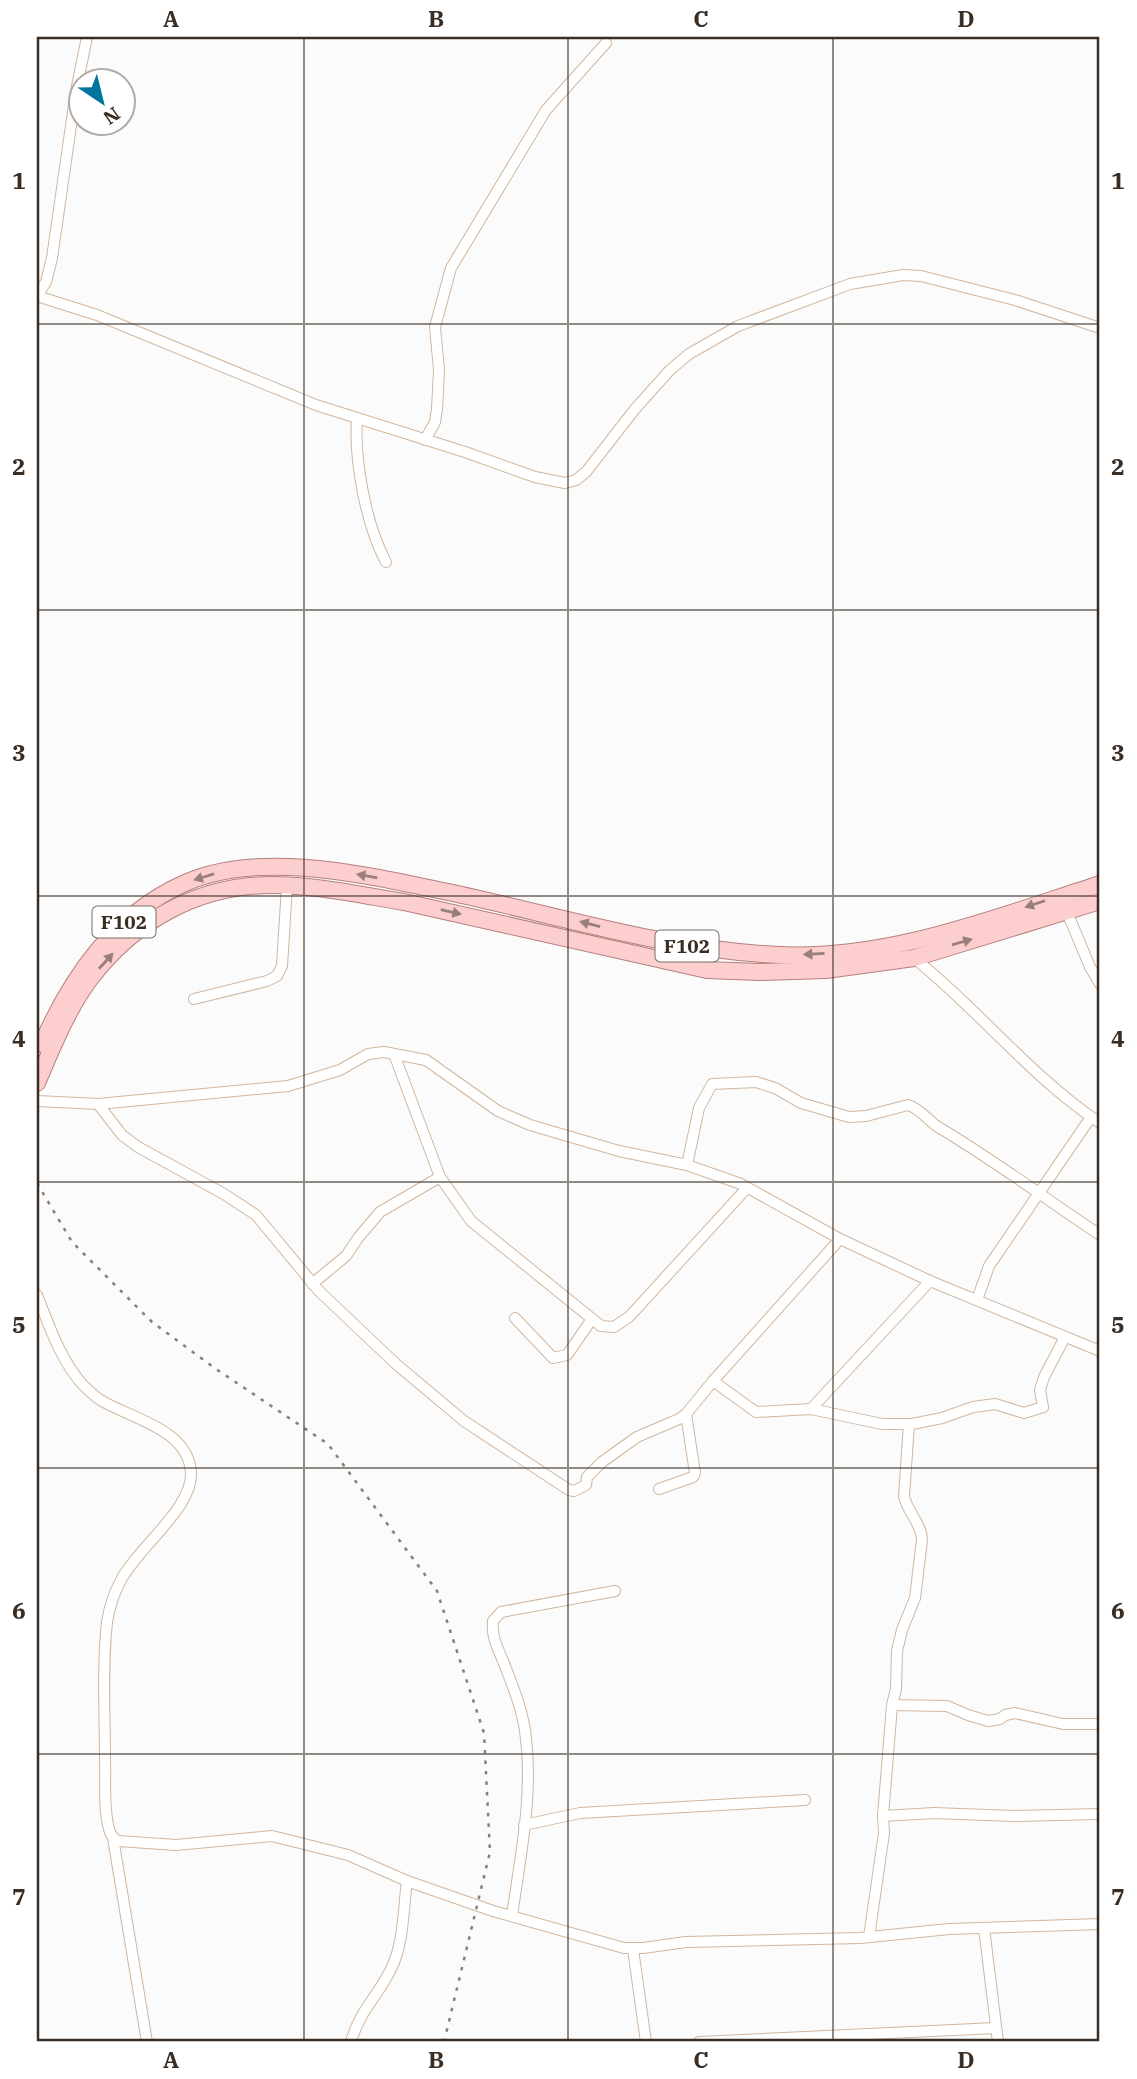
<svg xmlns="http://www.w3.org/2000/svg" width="1137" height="2079" font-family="'IBM Plex Serif',serif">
<rect width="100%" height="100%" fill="#fbfbfb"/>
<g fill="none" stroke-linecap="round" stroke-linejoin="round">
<defs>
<g id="street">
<polyline points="87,37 76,91 52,258 46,282 37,296 97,315 316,405 465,452 535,477 565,483 576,480 586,472 635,409 670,370 689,354 738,326 850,284 903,275 921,276 1015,300 1100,328"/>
<path d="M357 419C354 460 366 525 386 562"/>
<polyline points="425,440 435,422 437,409 439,370 435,327 451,268 546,110 606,43"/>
<polyline points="1067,912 1090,967 1100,984"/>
<path d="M914 958C979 1010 1030 1076 1100 1123"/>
<polyline points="194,999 267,981 277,976 282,966 287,886"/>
<polyline points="394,1054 440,1177 471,1221 601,1326 614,1327 629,1317 746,1189"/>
<polyline points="37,1101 98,1104 288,1086 340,1070 368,1054 384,1052 426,1060 498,1111 530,1125 619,1151 687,1165 741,1184 840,1239 930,1281 1100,1351"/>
<polyline points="98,1104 122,1135 138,1147 224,1194 256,1215 319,1291 396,1364 464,1421 569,1490 574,1491 586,1485 587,1477 602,1462 637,1437 679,1419 686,1414 713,1381 840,1239"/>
<path d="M687 1165 699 1108 712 1084 756 1082 775 1088 801 1103 849 1117 866 1116 908 1105C919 1108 928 1120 938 1127 994 1160 1046 1199 1100 1235"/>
<polyline points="312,1284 346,1256 358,1238 380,1212 440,1177"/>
<path d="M37 1295C49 1325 60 1359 82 1384 88 1390 95 1397 102 1401 133 1419 190 1430 191 1474 192 1509 136 1549 120 1582 114 1593 109 1610 107 1622 102 1668 105 1715 105 1760 106 1782 103 1807 109 1829 110 1835 113 1838 118 1841L176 1845 272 1836 348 1855 407 1881 493 1911 624 1948H643L686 1942 860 1938 949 1929 1100 1924"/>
<polyline points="977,1300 989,1266 1091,1117"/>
<polyline points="515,1318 553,1358 567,1355 592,1319"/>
<polyline points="713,1381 756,1412 811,1409 882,1424 912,1424 942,1418 973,1407 995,1404 1024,1413 1043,1407 1040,1390 1044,1377 1065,1337"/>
<polyline points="811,1409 930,1281"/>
<polyline points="659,1489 693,1477 695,1473 686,1414"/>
<polyline points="892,1705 947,1706 968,1715 988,1721 1000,1719 1005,1715 1015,1713 1063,1724 1100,1724"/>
<polyline points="883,1816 934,1813 1013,1816 1100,1814"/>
<polyline points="524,1825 580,1813 805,1800"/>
<polyline points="113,1838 147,2042"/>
<path d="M512 1916C520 1858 533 1797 526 1739 524 1714 514 1689 505 1666 499 1650 491 1638 493 1621L501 1612 615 1591"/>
<polyline points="984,1928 998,2042"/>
<path d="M869 1937 884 1833 883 1816 892 1705 896 1689 897 1651 902 1630 915 1598 922 1540C922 1524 907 1512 904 1496L909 1424"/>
<polyline points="633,1949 646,2042"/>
<path d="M351 2042C359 2012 377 1997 390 1971 404 1945 403 1910 407 1881"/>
<polyline points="699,2042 996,2028"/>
</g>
<g id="primary">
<path d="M42 1044C72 976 115 914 185 883 261 849 369 876 448 892 557 915 666 950 779 955 889 960 997 917 1100 884"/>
<path d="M37 1083C52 1048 67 1010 90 979 134 921 198 885 272 885 316 885 361 895 404 902L707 970 759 972 826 970 914 958 1100 901"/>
</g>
</defs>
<use href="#street" stroke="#d2b69d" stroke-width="12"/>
<use href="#primary" stroke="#b6807e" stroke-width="18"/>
<use href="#street" stroke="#fff" stroke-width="10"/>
<use href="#primary" stroke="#fccece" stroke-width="16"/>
<polyline stroke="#867f7a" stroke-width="2.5" stroke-dasharray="3.5 7" stroke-linecap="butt" points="37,1183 72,1242 152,1322 216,1369 328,1444 437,1591 484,1733 490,1852 444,2042"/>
</g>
<defs><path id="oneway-solid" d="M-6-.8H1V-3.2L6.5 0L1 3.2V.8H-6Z" transform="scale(1.75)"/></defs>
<g fill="#9a7e79">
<use href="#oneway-solid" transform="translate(367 876) rotate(-170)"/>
<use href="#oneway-solid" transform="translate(204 877) rotate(163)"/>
<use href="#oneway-solid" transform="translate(1035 904) rotate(162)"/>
<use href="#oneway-solid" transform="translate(451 912) rotate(13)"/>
<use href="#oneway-solid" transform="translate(590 924) rotate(-166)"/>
<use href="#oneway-solid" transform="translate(962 942) rotate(-16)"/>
<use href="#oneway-solid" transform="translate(814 954) rotate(177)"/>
<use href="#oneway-solid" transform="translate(106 961) rotate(-48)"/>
</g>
<path fill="none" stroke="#392d24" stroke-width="2" stroke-opacity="0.55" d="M304 37V2042M568 37V2042M833 37V2042M37 324H1100M37 610H1100M37 896H1100M37 1182H1100M37 1468H1100M37 1754H1100"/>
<g text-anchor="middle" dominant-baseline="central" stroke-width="7" stroke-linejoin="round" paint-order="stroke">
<g fill="#fff" stroke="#746c66" stroke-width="2">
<rect x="92.5" y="906.5" width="63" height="31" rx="5"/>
<rect x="655.5" y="930.5" width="63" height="31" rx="5"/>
</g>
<g font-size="19" font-weight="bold" fill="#392d24">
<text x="124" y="922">F102</text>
<text x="687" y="946">F102</text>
</g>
</g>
<rect width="1137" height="2079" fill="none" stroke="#ffffff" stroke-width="77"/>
<g transform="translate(102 102) rotate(145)"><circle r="33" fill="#ffffff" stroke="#b0aba7" stroke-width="2"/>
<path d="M0-5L12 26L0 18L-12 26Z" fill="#01749e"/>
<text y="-10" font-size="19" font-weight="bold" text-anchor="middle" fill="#392d24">N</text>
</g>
<rect x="38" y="38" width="1060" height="2002" fill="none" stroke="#392d24" stroke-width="2.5"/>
<g font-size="23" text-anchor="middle" font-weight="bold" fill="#392d24">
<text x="171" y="27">A</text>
<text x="436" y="27">B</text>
<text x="701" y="27">C</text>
<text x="966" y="27">D</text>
<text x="19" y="189">1</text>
<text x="1118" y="189">1</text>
<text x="19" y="475">2</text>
<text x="1118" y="475">2</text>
<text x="19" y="761">3</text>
<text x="1118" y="761">3</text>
<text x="19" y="1047">4</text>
<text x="1118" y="1047">4</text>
<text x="19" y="1333">5</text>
<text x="1118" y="1333">5</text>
<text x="19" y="1619">6</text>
<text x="1118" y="1619">6</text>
<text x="19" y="1905">7</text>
<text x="1118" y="1905">7</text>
<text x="171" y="2068">A</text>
<text x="436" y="2068">B</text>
<text x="701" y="2068">C</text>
<text x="966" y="2068">D</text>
</g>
</svg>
